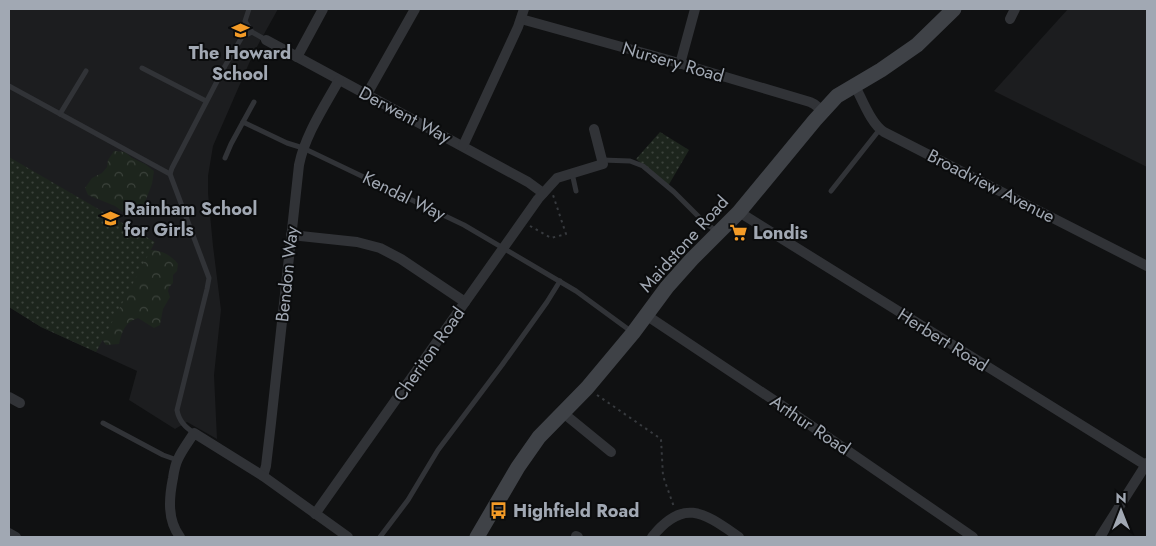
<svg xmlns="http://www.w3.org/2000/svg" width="1156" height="546" font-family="Jost,sans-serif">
<defs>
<pattern id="forest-crowns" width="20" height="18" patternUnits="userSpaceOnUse" patternTransform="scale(1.25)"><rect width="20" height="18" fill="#1d251d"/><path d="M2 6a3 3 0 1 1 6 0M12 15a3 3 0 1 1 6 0" fill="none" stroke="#3b423b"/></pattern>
<pattern id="park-dots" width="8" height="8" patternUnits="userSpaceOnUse" patternTransform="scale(1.25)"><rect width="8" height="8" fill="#1d251d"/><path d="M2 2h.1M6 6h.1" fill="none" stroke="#3b423b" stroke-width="1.8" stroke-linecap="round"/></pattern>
</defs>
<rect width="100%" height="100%" fill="#101112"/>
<g fill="#1c1d1f">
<polygon points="9,9 278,9 254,52 213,146 208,176 208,193 213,246 221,310 214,375 217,439 187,422 175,429 129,400 137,371 41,327 9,307"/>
<polygon points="1068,9 1147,9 1147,167 994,91"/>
</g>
<g fill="url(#forest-crowns)">
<polygon points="114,151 125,152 132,158 145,164 154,171 152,184 143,207 134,214 126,214 115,206 88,195 85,188 92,178 102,173 107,167 108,160"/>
<path d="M148 250C161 250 170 254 178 264L177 271 173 275V283L169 287 168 291 170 297 163 309 160 325 154 328 138 318C125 322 122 331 119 344L106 345 101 338Z"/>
</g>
<g fill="url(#park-dots)">
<polygon points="660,132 689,150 668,186 636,159"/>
<polygon points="9,157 155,242 96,352 41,327 9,307"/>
</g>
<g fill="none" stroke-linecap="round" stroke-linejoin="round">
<g stroke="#373a3e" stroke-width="2" stroke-dasharray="2.5 4" stroke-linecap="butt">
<polyline points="530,226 551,238 566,234 553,195"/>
<polyline points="597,395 661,439 663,476 674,507"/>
</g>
<g stroke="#313337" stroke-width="5">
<polyline points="249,9 245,21 252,32 266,40"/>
<polyline points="142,68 206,101"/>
<polyline points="9,86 170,174"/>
<polyline points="60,114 86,71"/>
<polyline points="243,122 254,102"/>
<polyline points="225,158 231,144 243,122 287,143 303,148 464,225 576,291 632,332"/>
<polyline points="602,160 630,161 643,166 674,192 705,223 718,232"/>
<polyline points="572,173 576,191"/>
<polyline points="831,191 880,129"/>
<polyline points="103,423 163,455 177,460"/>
<path d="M194 433C185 427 179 421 177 410L207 289 209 278 170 174 172 168 225 66 242 37 252 32"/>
<polyline points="380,537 408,500 438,450 502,365 547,302 560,281"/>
</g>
<g stroke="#313337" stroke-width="10">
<polyline points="521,19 665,59 810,102 814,104 823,111"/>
<polyline points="1010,19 1015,9"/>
<polyline points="266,40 528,182 543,193"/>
<polyline points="297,57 323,9"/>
<polyline points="680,64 695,9"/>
<path d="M855 86C862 99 871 124 884 132L1147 266"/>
<polyline points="367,94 415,9"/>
<polyline points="463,146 518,27 524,9"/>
<polyline points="739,212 1147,466"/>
<polyline points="291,235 357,242 380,248 401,259 465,302"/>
<polyline points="646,315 781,405 973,537"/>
<polyline points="9,397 20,403"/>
<polyline points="562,412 611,452"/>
<path d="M263 476 266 466 271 423 299 165C305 135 324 107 339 80"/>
<polyline points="315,514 538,199 557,178 603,164 594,129"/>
<polyline points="9,533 16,537"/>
<polyline points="576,536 578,537"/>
<path d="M180 537C167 520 169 498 173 478 174 471 175 465 178 459 182 450 189 441 194 433L263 476 348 537"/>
<path d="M652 537C684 497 704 513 739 537"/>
<polyline points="1100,537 1147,463"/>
</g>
<polyline stroke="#3f4247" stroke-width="15" points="477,537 518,467 539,437 587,388 633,333 667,287 692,259 739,212 815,120 837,96 881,70 917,45 954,9"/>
</g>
<defs>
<symbol id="school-bare" viewBox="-9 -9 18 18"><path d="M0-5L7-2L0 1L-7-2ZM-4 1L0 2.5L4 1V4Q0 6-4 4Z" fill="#f49b27" stroke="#0b0c0d" stroke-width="2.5" paint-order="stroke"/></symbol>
<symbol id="supermarket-bare" viewBox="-9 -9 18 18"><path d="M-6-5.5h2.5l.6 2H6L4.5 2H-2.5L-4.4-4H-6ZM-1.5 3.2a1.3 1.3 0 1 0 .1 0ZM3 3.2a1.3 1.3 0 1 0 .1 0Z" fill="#f49b27" stroke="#0b0c0d" stroke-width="2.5" paint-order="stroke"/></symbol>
<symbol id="bus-bare" viewBox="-9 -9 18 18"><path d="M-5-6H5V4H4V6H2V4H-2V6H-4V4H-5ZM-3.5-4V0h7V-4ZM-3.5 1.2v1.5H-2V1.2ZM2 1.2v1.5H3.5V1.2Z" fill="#f49b27" stroke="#0b0c0d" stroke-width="2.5" paint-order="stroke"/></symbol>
</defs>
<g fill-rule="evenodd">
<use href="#school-bare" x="228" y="18" width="25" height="25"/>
<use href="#school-bare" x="98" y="206" width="25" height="25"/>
<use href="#supermarket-bare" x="726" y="220" width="25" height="25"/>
<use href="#bus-bare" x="486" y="498" width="25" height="25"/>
</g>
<g text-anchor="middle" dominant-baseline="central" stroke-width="4" stroke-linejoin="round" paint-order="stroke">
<g font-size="18" font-weight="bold" fill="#a1a8b3" stroke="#0b0c0d" text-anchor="start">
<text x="240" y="53" text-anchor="middle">The Howard<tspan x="240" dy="21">School</tspan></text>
<text x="124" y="209">Rainham School<tspan x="124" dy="21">for Girls</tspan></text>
<text x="753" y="233">Londis</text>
<text x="513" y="511">Highfield Road</text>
</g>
<g font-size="18" fill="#a1a8b3" stroke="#0b0c0d">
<text transform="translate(673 62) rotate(16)">Nursery Road</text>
<text transform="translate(405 115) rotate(28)">Derwent Way</text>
<text transform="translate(991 186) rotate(27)">Broadview Avenue</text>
<text transform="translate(404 196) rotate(26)">Kendal Way</text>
<text transform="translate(684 244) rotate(-48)">Maidstone Road</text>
<text transform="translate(287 274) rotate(-84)">Bendon Way</text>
<text transform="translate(943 340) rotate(32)">Herbert Road</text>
<text transform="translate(429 354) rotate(-55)">Cheriton Road</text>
<text transform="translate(810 425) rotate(34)">Arthur Road</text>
</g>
</g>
<rect width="1156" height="546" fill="none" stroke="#a1a8b3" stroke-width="20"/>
<g transform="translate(1121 511)" stroke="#0b0c0d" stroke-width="4" paint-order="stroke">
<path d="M0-4L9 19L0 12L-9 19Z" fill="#a1a8b3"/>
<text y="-8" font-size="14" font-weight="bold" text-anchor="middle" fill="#a1a8b3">N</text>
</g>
</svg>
